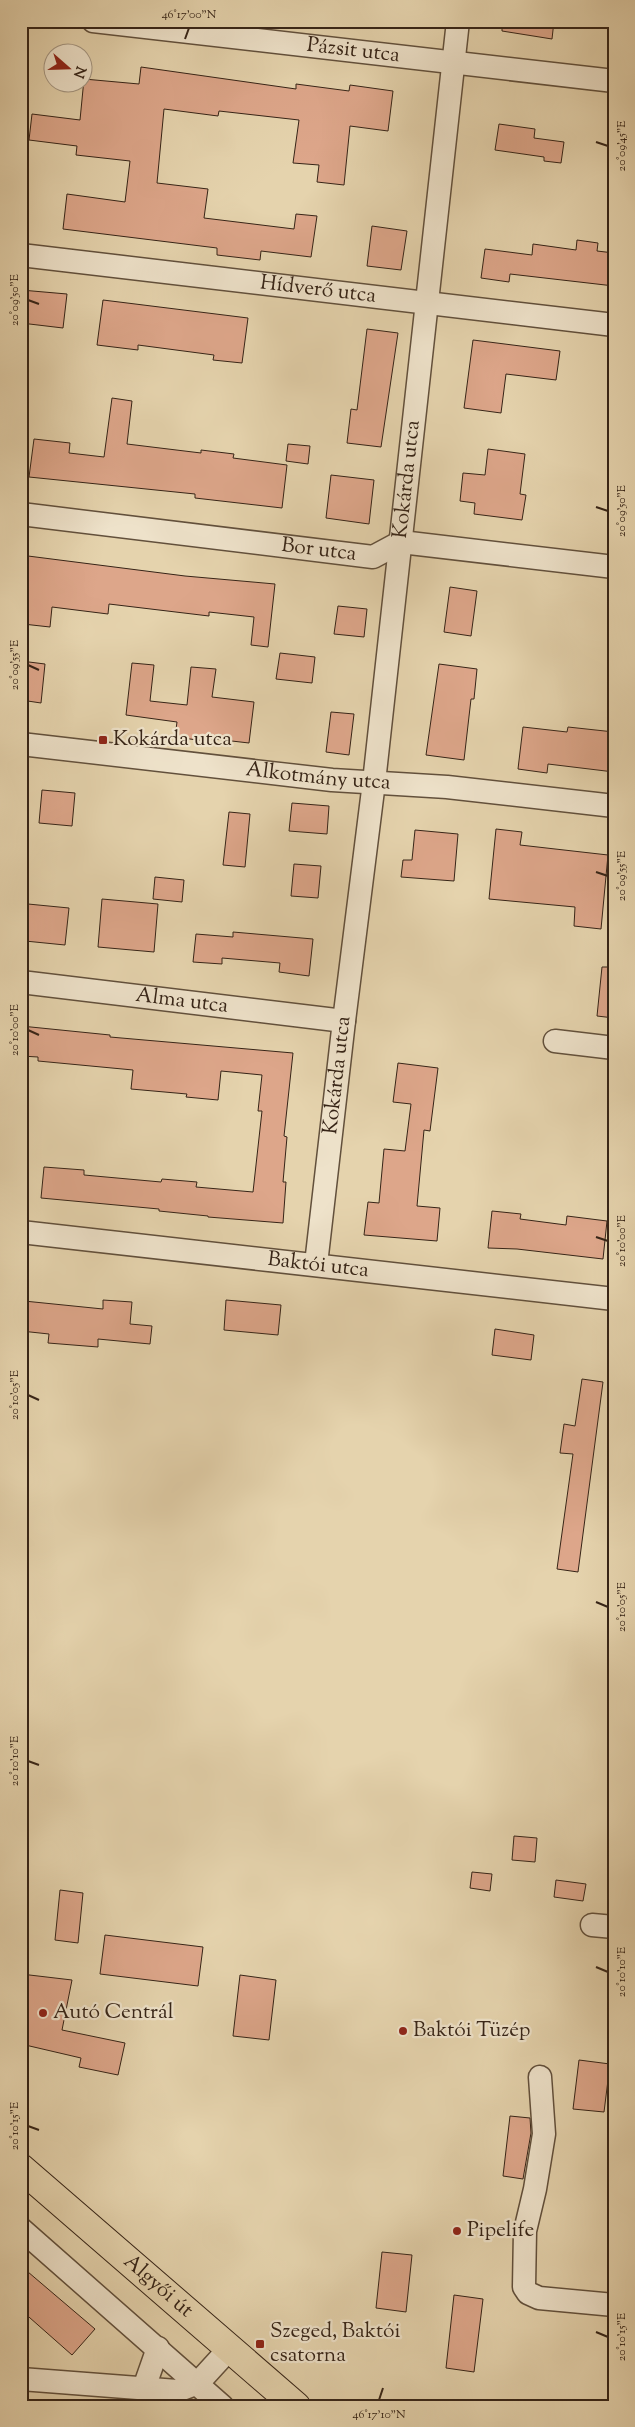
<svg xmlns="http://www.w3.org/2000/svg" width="635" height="2427" font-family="'Sorts Mill Goudy',serif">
<rect width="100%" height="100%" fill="#e5d3ad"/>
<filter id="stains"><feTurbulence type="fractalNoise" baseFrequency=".004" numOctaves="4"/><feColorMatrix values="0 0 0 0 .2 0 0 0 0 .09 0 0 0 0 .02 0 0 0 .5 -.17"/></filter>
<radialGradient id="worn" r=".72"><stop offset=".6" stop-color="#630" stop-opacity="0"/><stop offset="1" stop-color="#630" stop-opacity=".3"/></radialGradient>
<g fill="#dda68a" stroke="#362417">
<polygon points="502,21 554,21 552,39 502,31"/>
<polygon points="141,67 296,89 296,84 349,91 350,85 393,91 388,131 350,126 344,185 317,182 319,165 293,163 299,120 219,111 218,116 164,109 157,183 208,189 204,218 294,229 296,214 317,216 311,257 261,251 260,260 217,255 217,248 63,229 67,194 125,202 130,161 76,155 77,146 29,140 32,114 80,120 84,79 139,84"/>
<polygon points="499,124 535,129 534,138 564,142 561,163 544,161 544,157 495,150"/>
<polygon points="372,226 407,231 401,270 367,266"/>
<polygon points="577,240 598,243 597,251 614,253 614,286 510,274 509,282 481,278 485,249 532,255 533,244 576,250"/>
<polygon points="21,290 67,294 63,328 21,323"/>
<polygon points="103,300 248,318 242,363 213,360 214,355 138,345 138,350 97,345"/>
<polygon points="367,329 398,333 381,447 347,443 351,409 357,410"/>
<polygon points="473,340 560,351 556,380 506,374 501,413 464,408"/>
<polygon points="112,398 132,401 127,444 201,453 201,450 234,454 233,458 287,465 282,508 195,498 195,494 29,477 34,439 70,443 69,453 104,457"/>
<polygon points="288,444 310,446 308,464 286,461"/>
<polygon points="488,449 525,454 520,494 526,495 522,520 474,514 475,503 460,501 463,473 485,475"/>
<polygon points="331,475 374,480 369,524 326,518"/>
<polygon points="28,556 185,576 275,584 268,647 251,645 254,617 209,612 209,616 109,604 108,614 52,607 50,627 23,624"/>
<polygon points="450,587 477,591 471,636 444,632"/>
<polygon points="338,606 367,609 364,637 334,634"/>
<polygon points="280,653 315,657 312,683 276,679"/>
<polygon points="21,661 45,664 41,703 21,700"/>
<polygon points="132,663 154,665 150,701 187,705 191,667 216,669 212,697 254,702 249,743 206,738 205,741 175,737 177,722 126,715"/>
<polygon points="439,664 477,669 474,699 471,699 464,760 426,755"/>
<polygon points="331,712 354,714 349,755 326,752"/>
<polygon points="523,727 567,732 568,727 614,732 614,772 548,764 547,773 518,769"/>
<polygon points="42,790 75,793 72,826 39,823"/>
<polygon points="292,803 329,806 327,834 289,831"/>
<polygon points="229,812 250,814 245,867 223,865"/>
<polygon points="496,829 522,832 520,845 608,855 601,929 574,926 575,907 489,899"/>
<polygon points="415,830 458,834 454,881 401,877 403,860 412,860"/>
<polygon points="294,864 321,866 318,898 291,896"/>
<polygon points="155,877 184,880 182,902 153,899"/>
<polygon points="102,899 158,904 154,952 98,947"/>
<polygon points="28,904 69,908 65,945 25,941"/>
<polygon points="233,932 313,939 309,976 279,972 280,963 222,958 222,964 193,962 196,934 233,937"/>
<polygon points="602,967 614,967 614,1018 597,1016"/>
<polygon points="21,1026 110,1035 110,1037 293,1053 284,1136 287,1137 283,1182 286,1182 283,1223 208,1217 208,1216 159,1211 159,1209 41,1198 44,1167 84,1170 84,1175 161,1182 162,1179 197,1182 196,1187 253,1192 262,1111 258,1111 262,1075 221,1071 218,1100 186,1097 187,1094 131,1089 133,1070 38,1061 38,1057 21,1056"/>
<polygon points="398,1063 438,1068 430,1131 424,1130 417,1206 440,1208 437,1241 364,1235 368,1202 379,1203 384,1149 405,1151 411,1104 393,1102"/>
<polygon points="492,1211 521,1214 520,1219 566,1225 567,1216 607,1221 603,1259 517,1249 488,1248"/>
<polygon points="103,1300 132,1302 130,1324 152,1326 150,1344 98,1339 98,1347 48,1343 49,1334 21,1331 24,1301 103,1309"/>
<polygon points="226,1300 281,1305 278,1335 224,1330"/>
<polygon points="495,1329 534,1335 531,1360 492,1355"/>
<polygon points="582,1379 603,1382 578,1572 557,1569 573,1454 560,1453 564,1424 575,1426"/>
<polygon points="514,1836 537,1838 535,1862 512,1860"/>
<polygon points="472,1872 492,1874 490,1891 470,1888"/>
<polygon points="556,1880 586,1884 583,1901 554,1897"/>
<polygon points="60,1890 83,1893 78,1943 55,1940"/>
<polygon points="105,1935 203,1947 198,1986 100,1974"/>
<polygon points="21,1974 72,1980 62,2030 125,2043 118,2075 79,2067 81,2058 21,2044"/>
<polygon points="240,1975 276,1980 269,2040 233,2036"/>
<polygon points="579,2060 610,2064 604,2112 573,2109"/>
<polygon points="510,2116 530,2118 531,2133 523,2179 503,2176"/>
<polygon points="382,2252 412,2255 406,2312 376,2308"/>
<polygon points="21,2266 95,2329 72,2355 21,2310"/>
<polygon points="454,2295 483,2299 474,2372 446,2368"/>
</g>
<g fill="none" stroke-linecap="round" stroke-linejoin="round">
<defs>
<g id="minor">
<path id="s1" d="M93 21 614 81"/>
<path id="s2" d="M21 255 614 325"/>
<path id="s3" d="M21 514 373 557 401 542 614 567"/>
<path id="s4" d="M21 744 332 780 447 787 614 806"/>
<path id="s5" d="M21 982 344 1021"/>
<polyline points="555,1041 614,1048"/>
<path id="s6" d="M21 1232 614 1299"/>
<path id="s7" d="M316 1264 344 1021 374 782 458 21"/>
<polyline points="592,1925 614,1927"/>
<polyline points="540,2077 544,2134 535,2189 525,2231 524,2287 528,2293 539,2298 614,2305"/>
<polyline points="21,2229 222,2406"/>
<polyline points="21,2379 177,2391 198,2383 230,2348"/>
<polyline points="144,2388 158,2348"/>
</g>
<g id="major">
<path id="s8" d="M21 2168 296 2406"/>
</g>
</defs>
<use href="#minor" stroke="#62503c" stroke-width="25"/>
<use href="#major" stroke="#362417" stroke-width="30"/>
<use href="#minor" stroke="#eee2ca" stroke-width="22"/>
<use href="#major" stroke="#e5d3ad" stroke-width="28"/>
</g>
<path fill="none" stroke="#362417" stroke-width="2" d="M185 39 189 28M596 142 608 146M28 300 39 304M596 507 608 511M28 665 39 670M596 872 608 876M28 1030 39 1035M596 1237 608 1241M28 1395 39 1400M596 1602 608 1607M28 1761 39 1765M596 1967 608 1972M28 2126 39 2130M596 2332 608 2337M379 2400 383 2388"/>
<g fill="#8f2418" stroke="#eee2ca" stroke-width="2">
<rect x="98" y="735" width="10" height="10" rx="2.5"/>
<circle cx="43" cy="2013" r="5"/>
<circle cx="403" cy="2031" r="5"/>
<circle cx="457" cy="2231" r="5"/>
<rect x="255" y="2339" width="10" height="10" rx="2.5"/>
</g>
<g text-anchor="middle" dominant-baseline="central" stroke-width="4.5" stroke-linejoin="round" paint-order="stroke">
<g font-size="21" fill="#362417" stroke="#eee2ca">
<text stroke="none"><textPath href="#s1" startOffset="262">Pázsit utca</textPath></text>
<text stroke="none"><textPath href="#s2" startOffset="299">Hídverő utca</textPath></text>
<text stroke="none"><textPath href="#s7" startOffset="790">Kokárda utca</textPath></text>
<text stroke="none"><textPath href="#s3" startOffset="300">Bor utca</textPath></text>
<text stroke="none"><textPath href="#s4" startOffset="299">Alkotmány utca</textPath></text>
<text stroke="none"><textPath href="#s5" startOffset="162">Alma utca</textPath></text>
<text stroke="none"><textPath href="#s7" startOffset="190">Kokárda utca</textPath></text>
<text stroke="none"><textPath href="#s6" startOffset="299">Baktói utca</textPath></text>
<text stroke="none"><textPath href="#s8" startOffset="181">Algyői út</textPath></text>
</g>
<g font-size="21" fill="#362417" stroke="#eee2ca" text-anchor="start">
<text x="113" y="740">Kokárda utca</text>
<text x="53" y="2013">Autó Centrál</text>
<text x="413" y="2031">Baktói Tüzép</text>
<text x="467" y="2231">Pipelife</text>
<text x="270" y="2332">Szeged, Baktói<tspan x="270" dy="24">csatorna</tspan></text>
</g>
</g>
<rect width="635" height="2427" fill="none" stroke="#e5d3ad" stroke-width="55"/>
<g transform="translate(68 68) rotate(110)"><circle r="24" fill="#eee2ca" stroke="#a49682"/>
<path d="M0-4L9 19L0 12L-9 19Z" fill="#8f2418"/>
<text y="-8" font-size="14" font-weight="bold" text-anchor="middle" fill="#362417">N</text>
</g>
<rect x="28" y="28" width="580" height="2372" fill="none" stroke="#362417" stroke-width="2"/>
<g font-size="12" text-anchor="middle" fill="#362417">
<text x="189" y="18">46°17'00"N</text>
<text transform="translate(621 146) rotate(-90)" y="4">20°09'45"E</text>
<text transform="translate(14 300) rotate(-90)" y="4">20°09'50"E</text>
<text transform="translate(621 511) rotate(-90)" y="4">20°09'50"E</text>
<text transform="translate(14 665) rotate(-90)" y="4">20°09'55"E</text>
<text transform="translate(621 876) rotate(-90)" y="4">20°09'55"E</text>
<text transform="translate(14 1030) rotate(-90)" y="4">20°10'00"E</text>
<text transform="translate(621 1241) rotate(-90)" y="4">20°10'00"E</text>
<text transform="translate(14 1395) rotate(-90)" y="4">20°10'05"E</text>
<text transform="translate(621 1607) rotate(-90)" y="4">20°10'05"E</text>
<text transform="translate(14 1761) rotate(-90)" y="4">20°10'10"E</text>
<text transform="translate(621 1972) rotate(-90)" y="4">20°10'10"E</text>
<text transform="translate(14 2126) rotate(-90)" y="4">20°10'15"E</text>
<text transform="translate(621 2337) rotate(-90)" y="4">20°10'15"E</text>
<text x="379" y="2418">46°17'10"N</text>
</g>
<rect width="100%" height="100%" filter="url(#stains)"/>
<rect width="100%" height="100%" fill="url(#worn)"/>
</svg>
